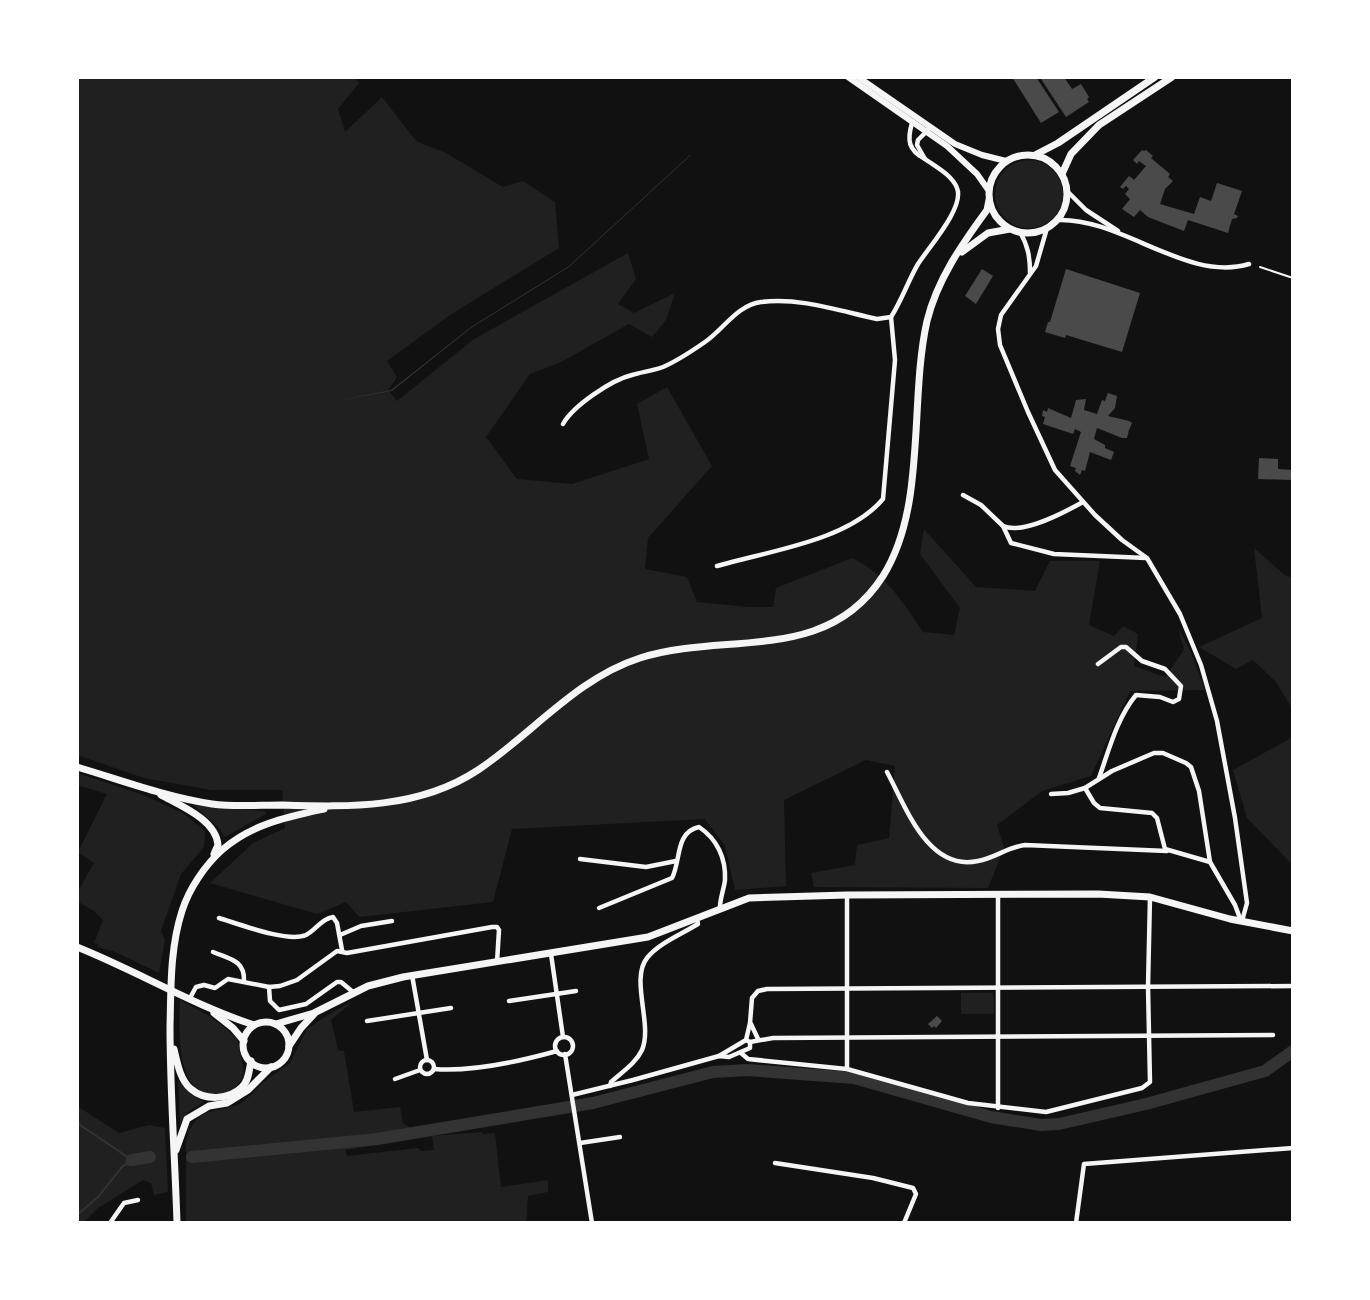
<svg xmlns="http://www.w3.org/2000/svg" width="1370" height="1300" font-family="'Public Sans',sans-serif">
<rect width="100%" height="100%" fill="#111"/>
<g fill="#202020">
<path d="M77 77H354L359 83 338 109 345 132 382 97 416 141 446 153 503 187 523 181 555 202 559 248 450 315 387 361 397 377 388 390 397 401 474 339 628 253 636 279 618 304 634 313 675 293 666 320 652 337 629 324 561 362 530 374 486 437 517 479 572 484 649 459 637 404 667 387 712 466 648 538 645 569 687 577 697 602 748 607H773L776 588 852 558C887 575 902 601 923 632L954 635 960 608 920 554 924 529 976 587 1035 591 1050 561H1100L1089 625 1114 636 1123 626 1138 634 1134 666 1165 677 1184 650 1178 628 1190 650 1205 690 1130 691 1091 776 1042 791 997 825 1004 848 988 888 814 887 811 873 855 865 857 845 889 838 895 766 866 760 784 800 786 886 735 890 725 846 705 819 512 829 493 902 359 917 346 902 317 914 210 883 253 843 285 828 282 790H211L144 778 77 755Z"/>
<circle cx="1029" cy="194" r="34"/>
<polygon points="1254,548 1286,576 1293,577 1293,710 1276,682 1253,660 1236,669 1199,647 1262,618"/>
<polygon points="1293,737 1293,865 1247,818 1233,770"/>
<polygon points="77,773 141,794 183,813 205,831 204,847 181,874 161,931 165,940 159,973 113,951 97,947 98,944 94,943 103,920 94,911 77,901 77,893 94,863 78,852 107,794 77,785"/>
<polygon points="193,805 264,811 266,814 225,837 217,826"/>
<polygon points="961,993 993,993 994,1014 961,1014"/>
<path d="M180 1000 211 1017 232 1034 237 1039 244 1072C241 1083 234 1091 223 1093 174 1104 179 1029 180 1000Z"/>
<polygon points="354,1001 331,1020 338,1050 344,1051 354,1112 400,1107 403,1123 411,1128 414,1139 345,1150 347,1156 418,1148 421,1151 434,1150 432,1136 482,1132 483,1134 495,1133 501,1187 548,1180 548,1192 528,1196 526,1223 186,1223 186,1143 189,1130 197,1119 205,1113 238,1105 252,1094 262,1083 290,1063 307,1029 334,1011"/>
<polygon points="178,1081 192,1095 204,1102 189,1111 180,1123"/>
<polygon points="77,1106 119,1133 149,1125 165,1128 168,1192 154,1195 151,1183 143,1180 98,1208 83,1223 77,1223"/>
</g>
<polygon fill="#333" points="690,155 691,155 569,267 471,328 392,391 330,402 391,390 471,327 569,266"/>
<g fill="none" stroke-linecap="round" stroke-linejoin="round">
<g stroke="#333" stroke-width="2">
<polyline points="77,1123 132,1160"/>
<polyline points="77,1215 98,1197 122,1167 129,1162"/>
</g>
<polyline stroke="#333" stroke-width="7" points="129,1162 132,1160"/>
<g stroke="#333" stroke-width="12">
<polyline points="192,1157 377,1139 593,1103 713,1072 747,1070 854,1078 991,1117 1041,1125 1059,1124 1146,1104 1265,1071 1293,1051"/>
<polyline points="132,1160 150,1157"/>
</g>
</g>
<g fill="#4a4a4a">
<polygon points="1012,77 1036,77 1059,112 1041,123"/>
<polygon points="1044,77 1064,77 1072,89 1081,84 1089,97 1087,99 1089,102 1066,117 1041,79"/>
<polygon points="1142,150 1144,151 1146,150 1153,156 1151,158 1170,174 1168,177 1173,181 1165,189 1160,204 1194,214 1200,197 1211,201 1217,183 1242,191 1234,214 1238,216 1237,218 1232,219 1228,233 1188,220 1184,231 1148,217 1140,210 1134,217 1122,209 1130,199 1125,194 1129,189 1126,186 1123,189 1120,187 1129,176 1134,180 1146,166 1139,161 1137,164 1133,160"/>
<polygon points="982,269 993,276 976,304 965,296"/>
<polygon points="1066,269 1140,293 1122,352 1066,335 1065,338 1045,332 1048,322 1050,322"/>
<polygon points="1108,393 1117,396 1115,408 1108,416 1129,421 1132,423 1129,430 1127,438 1122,438 1097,428 1094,439 1105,445 1105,448 1114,452 1111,460 1090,452 1085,471 1082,470 1080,475 1075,471 1076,468 1070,466 1081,432 1075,429 1073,434 1043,424 1045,417 1042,416 1043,410 1047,412 1048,408 1071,418 1076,400 1086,399 1084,410 1097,414 1102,400 1105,401"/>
<polygon points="1259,458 1278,459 1278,469 1293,470 1293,480 1258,479"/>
<polygon points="937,1016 942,1021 936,1028 934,1026 932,1028 928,1024"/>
</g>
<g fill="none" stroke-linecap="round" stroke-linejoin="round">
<polyline stroke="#f5f5f5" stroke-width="2" points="1260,267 1293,278"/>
<g stroke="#f5f5f5" stroke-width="4.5">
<path d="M912 123C907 140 908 150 925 159L917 145 918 140 928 130"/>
<polyline points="1067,191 1086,210 1118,231"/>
<path d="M1057 220C1121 217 1187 283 1249 264"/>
<polyline points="1047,228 1036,266 1001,315 998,329 1000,345 1028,412 1055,470 1095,515 1122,540 1147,558 1180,614 1201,665 1217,721 1235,818 1247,903 1242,921"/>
<path d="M1020 232C1028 246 1030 257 1030 273"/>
<path d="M563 424C573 406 611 380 632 375 642 372 652 371 663 367 677 361 692 351 705 342 723 330 737 305 761 302 799 297 840 311 877 319L891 317C902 300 908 281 918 264 929 247 965 207 957 188 952 175 936 167 925 159"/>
<polyline points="963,495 981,505 1003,526 1011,543 1054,554 1146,558"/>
<path d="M1003 526C1023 535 1065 512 1083 502"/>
<path d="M717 566C768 551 848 541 883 499L895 360 891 317"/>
<path d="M1098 664 1121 647H1126L1142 661 1165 669 1181 686 1179 699 1173 702 1160 697 1136 695C1117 718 1109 750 1099 778"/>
<path d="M887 772C906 807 928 872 978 861 995 858 1008 847 1025 845L1167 851"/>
<polyline points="1085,788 1112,771 1154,753 1163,753 1186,763 1191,767 1199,791 1210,862 1235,905 1241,921"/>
<polyline points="1051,794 1068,793 1085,788 1094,803 1100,808 1152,813 1157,818 1165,849 1210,862"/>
<polyline points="580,859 646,867 676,861"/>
<polyline points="998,895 998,1108"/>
<path d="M599 908 672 878C681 861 675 832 699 827 717 839 726 858 725 880 724 889 720 898 720 907"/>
<path d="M219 918C239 924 288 943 306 935 316 930 321 919 333 917L337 923 342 950"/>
<polyline points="340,935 361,926 392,921"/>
<path d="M213 952C229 959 245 960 244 981"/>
<polyline points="551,954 563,1037"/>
<polyline points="412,975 427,1060"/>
<polyline points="269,987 270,1001 279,1010 306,1004 337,982 341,982 353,992"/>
<polyline points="190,998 196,987 204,985 215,988 228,979 269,987 280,986 297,980 337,951 347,953 492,927 497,927 499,930 497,962"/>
<polyline points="509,1001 576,991"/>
<polyline points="367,1021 451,1008"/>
<polyline points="751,1024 758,1039"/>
<circle cx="564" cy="1046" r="9"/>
<polyline points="746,1040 750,1023 752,998 758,991 767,989 1293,986"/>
<polyline points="741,1053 748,1059 847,1069 968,1103 1046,1112 1142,1088 1150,1082 1148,987 1150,897"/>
<polyline points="565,1054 592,1223"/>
<polyline points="719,1056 746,1040 750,1042 773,1038 1273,1035"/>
<circle cx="427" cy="1067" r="7"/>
<path d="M434 1069C472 1072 521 1061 557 1051"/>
<polyline points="847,1069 847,895"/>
<polyline points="395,1079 420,1070"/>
<path d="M610 1086 611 1082C622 1072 636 1063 642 1050 653 1025 630 979 647 958 659 943 682 934 698 924L697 918"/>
<polyline points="572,1095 633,1080 719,1056 729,1057 750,1048 750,1042"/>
<polyline points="580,1143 620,1137"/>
<polyline points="775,1163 873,1178 913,1188 916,1194 904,1223"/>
<polyline points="110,1223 124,1203 138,1200"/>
<polyline points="1076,1223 1084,1164 1293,1148"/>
</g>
<g stroke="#f5f5f5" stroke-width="6">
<polyline points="848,77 947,146 977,174 989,191"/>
<polyline points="858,77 955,144 982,155 1006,161"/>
</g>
<g stroke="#f5f5f5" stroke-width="7">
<circle cx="1028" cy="194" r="39"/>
<polyline points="1035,155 1058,143 1155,77"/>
<polyline points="1062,174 1071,154 1099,125 1172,77"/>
<polyline points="962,252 988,233 1010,229"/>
<path d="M77 767C121 780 166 797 212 804 234 807 259 805 282 805 350 807 419 809 478 770 532 734 577 678 640 658 725 631 826 665 883 576 927 506 909 401 927 321 937 280 962 244 987 210L989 200"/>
<path d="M161 795C181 806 216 820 218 845L214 854"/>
<path d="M77 947C137 971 193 1005 254 1025"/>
<polyline points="214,1013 233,1028 244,1041"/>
<circle cx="266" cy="1045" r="23"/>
<polyline points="276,1024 314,1013 368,986 403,977 648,937 749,898 847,895 1098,894 1150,897 1230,919 1293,931"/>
<polyline points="289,1046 301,1028 314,1014"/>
<path d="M174 1049C177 1062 180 1080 191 1089 205 1101 229 1100 242 1087 249 1081 249 1070 251 1061"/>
<polyline points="176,1150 187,1119 209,1106 227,1103 248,1090 271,1067"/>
<path d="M177 1223C175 1158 170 1092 170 1027 171 988 170 948 182 911 189 889 205 865 222 850 252 824 287 817 324 809"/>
</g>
</g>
<rect width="1370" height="1300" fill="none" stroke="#ffffff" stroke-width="158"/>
</svg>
